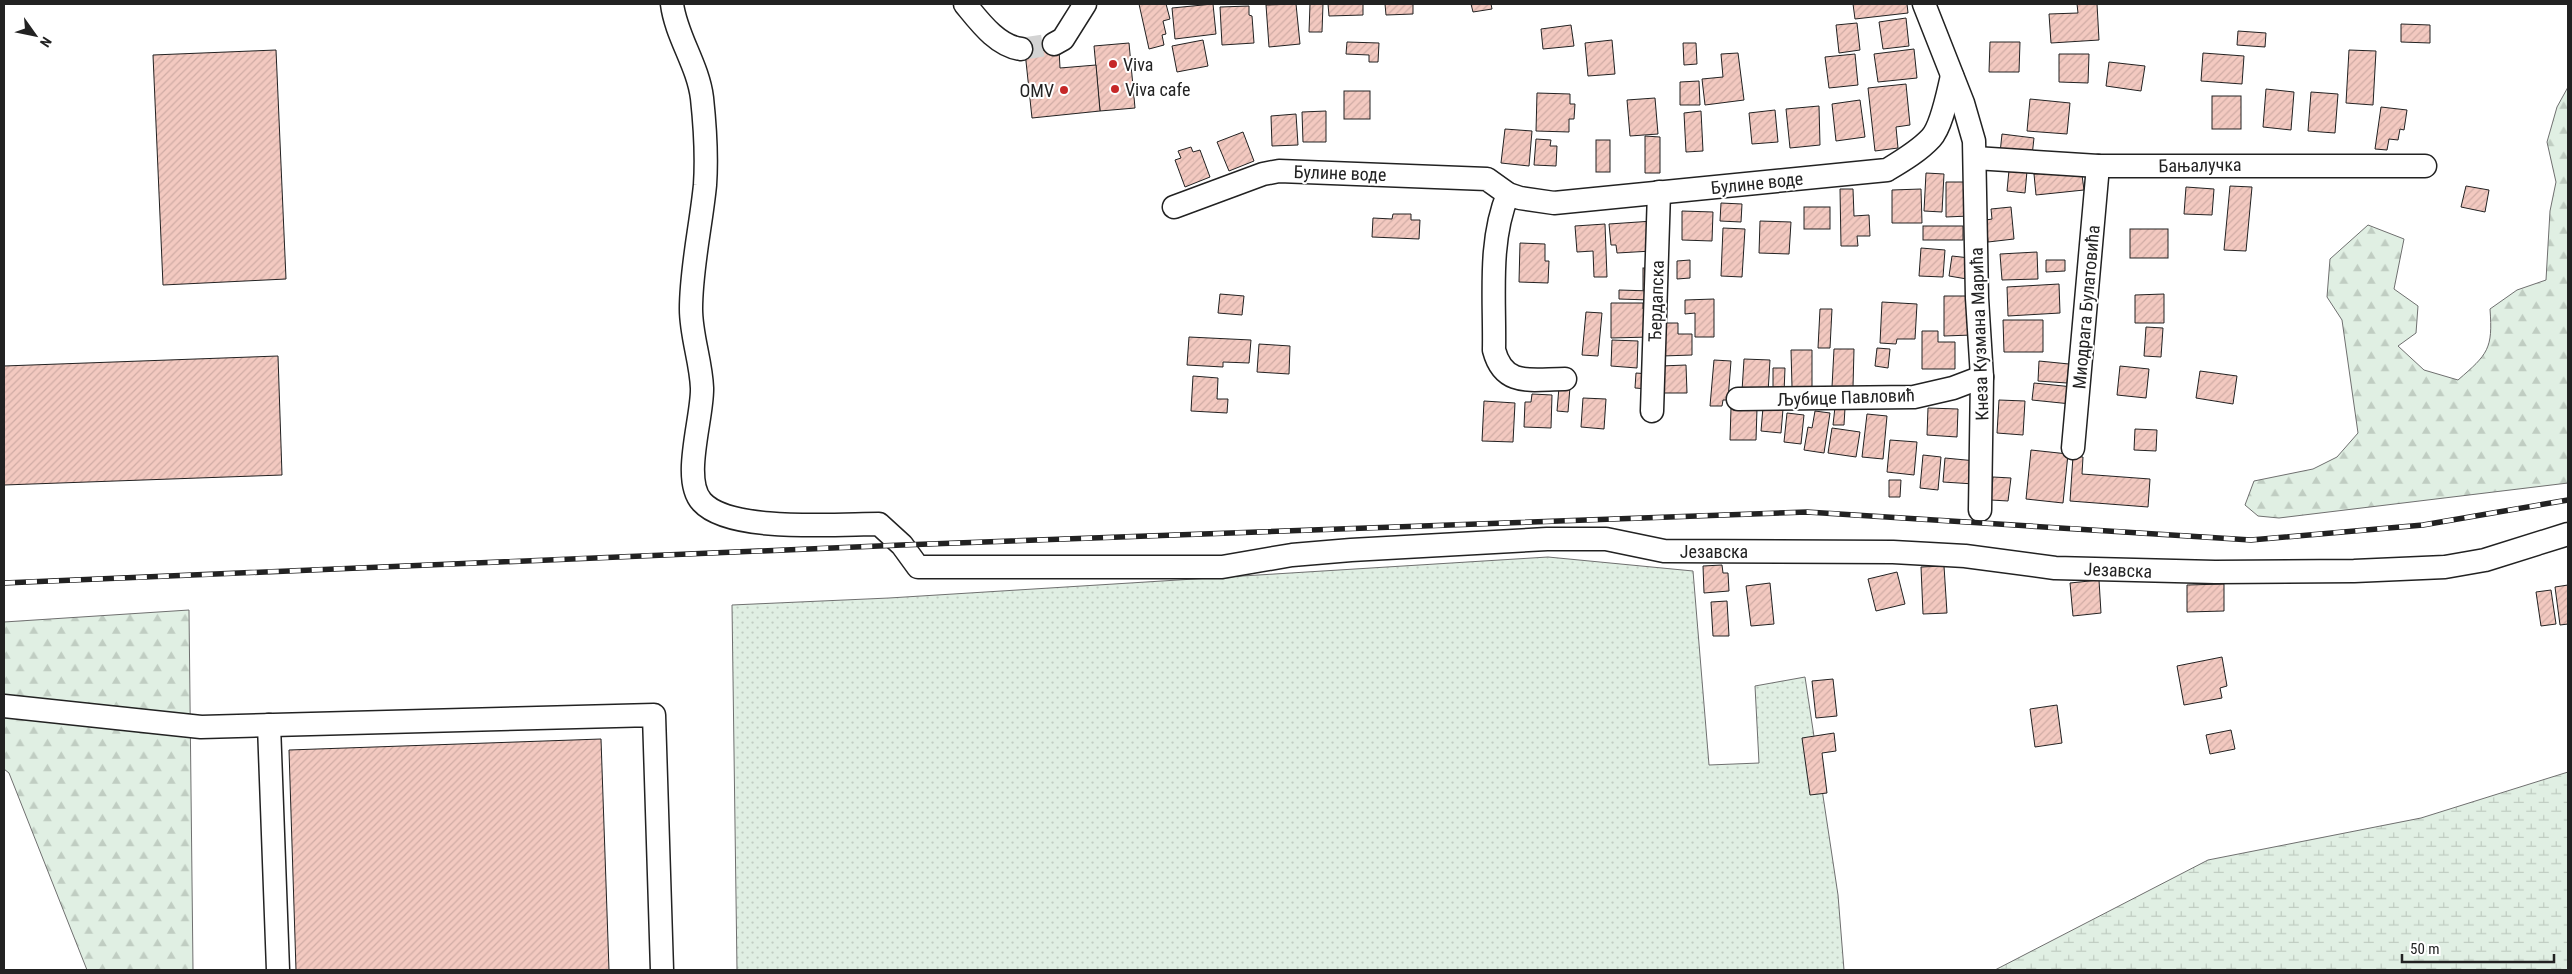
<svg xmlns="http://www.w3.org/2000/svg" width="2572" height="974" font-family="'Roboto Condensed',sans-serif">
<defs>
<pattern id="grass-dots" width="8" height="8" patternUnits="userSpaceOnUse" patternTransform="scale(1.25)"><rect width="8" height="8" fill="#e0efe3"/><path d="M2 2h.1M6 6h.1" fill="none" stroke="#c0cdc2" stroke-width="1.8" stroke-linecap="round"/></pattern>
<pattern id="forest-firs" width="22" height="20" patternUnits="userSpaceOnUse" patternTransform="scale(1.25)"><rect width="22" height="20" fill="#e0efe3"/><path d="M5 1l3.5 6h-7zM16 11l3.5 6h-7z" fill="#c0cdc2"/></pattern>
<pattern id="wetland-marsh" width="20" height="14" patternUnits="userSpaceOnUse" patternTransform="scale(1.25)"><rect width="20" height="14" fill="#e0efe3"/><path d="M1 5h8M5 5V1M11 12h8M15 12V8" fill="none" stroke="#c0cdc2"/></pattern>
<pattern id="building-hatch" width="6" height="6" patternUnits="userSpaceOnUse" patternTransform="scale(1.25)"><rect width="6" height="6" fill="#f3c9c0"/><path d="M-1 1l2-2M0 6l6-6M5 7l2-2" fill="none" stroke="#d0aca5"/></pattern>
</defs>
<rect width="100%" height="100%" fill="#fff"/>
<polygon fill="url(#grass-dots)" stroke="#6f6f6f" points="1548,557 1693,571 1709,765 1759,763 1755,686 1805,677 1838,895 1844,970 737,970 732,605 889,598"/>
<g fill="url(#forest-firs)" stroke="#6f6f6f">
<path d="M2568 87V483L2279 518 2258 516 2245 505 2254 481 2313 469 2337 457 2358 433 2342 320 2327 297 2330 259 2368 225 2404 239 2394 289 2418 306 2416 333 2398 346 2424 370 2458 380C2488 354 2493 349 2490 309L2517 290 2546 280 2550 211 2556 182 2547 142 2557 107Z"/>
<polygon points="189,610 193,970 87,970 9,773 4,769 4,622"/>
</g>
<polygon fill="url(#wetland-marsh)" stroke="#6f6f6f" points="2568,772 2568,970 1995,970 2208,860 2421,818"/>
<g fill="url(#building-hatch)" stroke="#222">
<polygon points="1139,4 1166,4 1170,19 1163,21 1166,34 1162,35 1164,45 1149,49"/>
<polygon points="1213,4 1216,34 1175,39 1172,8"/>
<polygon points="1296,4 1300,44 1269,47 1266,5"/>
<polygon points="1310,4 1323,4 1322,32 1309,32"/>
<polygon points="1328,4 1363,4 1363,15 1329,16"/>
<polygon points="1385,4 1413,4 1413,14 1386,15"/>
<polygon points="1471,4 1491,4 1492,9 1473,12"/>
<polygon points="1853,4 1907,4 1908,13 1855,19"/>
<polygon points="2077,4 2097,4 2099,40 2051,43 2049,14 2078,13"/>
<polygon points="1249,6 1249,15 1252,16 1254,43 1222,45 1220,7"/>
<polygon points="1906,18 1909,46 1883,49 1879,22"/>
<polygon points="1857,23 1860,50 1839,53 1836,25"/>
<polygon points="2401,24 2430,25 2430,43 2401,42"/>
<polygon points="1571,25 1574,46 1543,49 1541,29"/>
<polygon points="2238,31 2266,33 2265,47 2237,45"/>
<polygon points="1203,40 1208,66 1177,72 1172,46"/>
<polygon points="1612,40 1615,74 1588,76 1585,43"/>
<polygon points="1347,42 1379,43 1378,62 1369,62 1369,55 1346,54"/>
<polygon points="1990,42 2020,42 2019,72 1989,72"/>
<polygon points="1129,43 1135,108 1100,111 1094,46"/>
<polygon points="1683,43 1696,43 1697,64 1684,65"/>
<polygon points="1059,49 1060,68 1096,65 1100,111 1032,118 1025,52"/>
<polygon points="1914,49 1917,78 1878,82 1874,54"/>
<polygon points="276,50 286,279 163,285 153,55"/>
<polygon points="2349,50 2376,51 2373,105 2346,103"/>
<polygon points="1738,53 1744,100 1705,105 1702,79 1723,77 1721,54"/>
<polygon points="2203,53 2244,56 2242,84 2201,81"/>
<polygon points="1855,54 1858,85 1829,88 1825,57"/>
<polygon points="2059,54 2089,54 2088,83 2059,82"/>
<polygon points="2109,62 2145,66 2141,91 2106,86"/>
<polygon points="1699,81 1700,105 1680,105 1680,82"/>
<polygon points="1906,84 1910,125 1896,127 1898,148 1875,151 1868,88"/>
<polygon points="2266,89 2294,92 2291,130 2263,127"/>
<rect x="1344" y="91" width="26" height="28"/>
<polygon points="2311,92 2338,94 2335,133 2308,131"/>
<polygon points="1537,93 1570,94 1570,104 1575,104 1574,119 1569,119 1569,132 1536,131"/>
<rect x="2212" y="96" width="29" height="33"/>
<polygon points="1655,98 1658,134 1630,136 1627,100"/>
<polygon points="2030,99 2070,103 2067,134 2027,131"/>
<polygon points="1860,100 1865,137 1836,141 1832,104"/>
<polygon points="1819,106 1820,145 1790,148 1786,109"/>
<polygon points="2381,107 2407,110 2404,130 2400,129 2398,140 2389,139 2387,150 2375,149"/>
<polygon points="1775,110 1778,142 1752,144 1749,113"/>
<polygon points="1326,111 1326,142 1303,142 1302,112"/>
<polygon points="1701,111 1703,151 1686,152 1684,113"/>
<polygon points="1296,114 1298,145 1272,146 1271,116"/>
<polygon points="1505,129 1532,131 1529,166 1501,163"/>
<polygon points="1243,132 1254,161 1229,171 1217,142"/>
<polygon points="2002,134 2034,138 2032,156 2000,153"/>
<polygon points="1645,136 1660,137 1660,173 1645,173"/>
<polygon points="1536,139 1551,140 1550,146 1557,146 1556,166 1534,165"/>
<rect x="1596" y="140" width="14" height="32"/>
<polygon points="1191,147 1193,152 1200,150 1210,177 1185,187 1175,160 1181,158 1178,151"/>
<polygon points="2009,170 2027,171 2025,193 2007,191"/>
<polygon points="2073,171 2073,176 2082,175 2084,190 2036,195 2034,174"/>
<polygon points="1926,173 1944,174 1942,212 1924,211"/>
<polygon points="1946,182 1968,182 1969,216 1946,217"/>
<polygon points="2230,186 2252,187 2246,251 2224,250"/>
<polygon points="2466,186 2489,190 2485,212 2461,207"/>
<polygon points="2186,187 2214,189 2212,215 2184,214"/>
<polygon points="1840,189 1853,189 1854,216 1869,215 1870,236 1857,236 1858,246 1841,246"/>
<polygon points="1921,189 1922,223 1892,223 1892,190"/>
<polygon points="1721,203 1742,204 1741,222 1720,221"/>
<rect x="1804" y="207" width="26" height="22"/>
<polygon points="2011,207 2014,239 1988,242 1986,220 1992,219 1991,209"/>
<polygon points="1682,211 1713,212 1712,241 1682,240"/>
<polygon points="1393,214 1411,214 1411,220 1420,220 1419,239 1372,237 1373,218 1392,219"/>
<polygon points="1653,221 1652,251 1617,253 1616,245 1611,245 1609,224"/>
<polygon points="1760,221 1791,222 1789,254 1759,253"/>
<polygon points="1605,224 1607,277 1594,277 1593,251 1577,252 1575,226"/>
<rect x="1923" y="226" width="40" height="14"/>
<polygon points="1723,228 1745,229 1742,277 1721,276"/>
<rect x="2130" y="229" width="38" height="29"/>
<polygon points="1520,243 1545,244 1545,261 1549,261 1548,283 1519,282"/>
<polygon points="1921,248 1945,250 1943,277 1919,276"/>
<polygon points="2037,252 2038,279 2002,280 2000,254"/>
<polygon points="1952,256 1970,258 1967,279 1949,276"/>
<polygon points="1690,260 1690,278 1677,279 1677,261"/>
<polygon points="2046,260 2065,260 2065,271 2046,272"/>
<rect x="1643" y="268" width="11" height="22"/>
<polygon points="2059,284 2060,313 2008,316 2007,287"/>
<polygon points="1619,290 1651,291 1650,300 1619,299"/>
<polygon points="1220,294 1244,296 1242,315 1218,313"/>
<polygon points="2164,294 2164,323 2135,323 2135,295"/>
<polygon points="1944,296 1972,296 1972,335 1944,336"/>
<polygon points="1714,299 1714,337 1695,337 1695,313 1685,314 1685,300"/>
<polygon points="1882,302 1917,304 1915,339 1897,339 1896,344 1880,343"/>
<polygon points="1611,303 1643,303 1643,309 1650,309 1650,337 1611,338"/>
<polygon points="1820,309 1832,309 1830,348 1818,348"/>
<polygon points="1586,312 1602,313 1598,356 1582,355"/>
<polygon points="2003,320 2043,320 2043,352 2004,352"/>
<polygon points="1662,323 1678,323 1678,334 1692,334 1692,355 1662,356"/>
<polygon points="2146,327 2163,328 2161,357 2144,356"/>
<polygon points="1922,331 1938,331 1938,342 1955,342 1955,369 1922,369"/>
<polygon points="1189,337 1251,340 1249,363 1223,362 1223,367 1187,365"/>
<polygon points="1612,340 1638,341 1637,368 1611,366"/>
<polygon points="1259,344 1290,346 1289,374 1257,372"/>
<polygon points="1877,348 1890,349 1888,368 1875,366"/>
<polygon points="1834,349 1854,349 1853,387 1832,387"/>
<polygon points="1791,350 1812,350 1812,387 1792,387"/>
<polygon points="278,356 282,475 4,485 4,366"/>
<polygon points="1744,359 1770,360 1768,393 1742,391"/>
<polygon points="1714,360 1731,361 1728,400 1723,400 1722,406 1710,406"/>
<polygon points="2039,361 2069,364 2067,383 2038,381"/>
<polygon points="1686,365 1687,393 1662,393 1661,366"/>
<polygon points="2120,366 2149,369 2146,398 2117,395"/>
<polygon points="1773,368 1785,368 1784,393 1773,393"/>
<polygon points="2200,371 2237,376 2233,404 2196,398"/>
<polygon points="1636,373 1649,374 1648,389 1635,388"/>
<polygon points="1193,376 1218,378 1217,399 1228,399 1227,413 1191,411"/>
<polygon points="2034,383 2073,387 2071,404 2032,400"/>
<polygon points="1559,387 1570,387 1568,412 1557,411"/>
<polygon points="1532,394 1552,395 1551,428 1524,427 1525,402 1531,402"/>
<polygon points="1583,398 1606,399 1604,429 1581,427"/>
<polygon points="1999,400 2025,401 2023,435 1997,433"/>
<polygon points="1484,401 1515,403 1513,442 1482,441"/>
<polygon points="1763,407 1783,409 1781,433 1761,431"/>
<polygon points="1835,407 1845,408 1844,425 1833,425"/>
<polygon points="1731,408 1757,409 1756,440 1730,440"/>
<polygon points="1928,408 1958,409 1957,437 1927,435"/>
<polygon points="1815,411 1830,413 1824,453 1804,450 1808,427 1812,428"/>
<polygon points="1787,413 1804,415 1801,444 1784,442"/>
<polygon points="1867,414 1887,416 1883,459 1862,457"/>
<polygon points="1832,428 1860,432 1856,457 1828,453"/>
<polygon points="2135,429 2157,430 2156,451 2134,450"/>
<polygon points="1890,440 1917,442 1914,475 1887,472"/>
<polygon points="2031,450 2068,454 2063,503 2026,499"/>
<polygon points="1923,455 1941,457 1938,490 1920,488"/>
<polygon points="2073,456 2083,457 2082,474 2150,479 2148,507 2070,501"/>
<polygon points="1945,458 1976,461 1974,484 1943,482"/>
<polygon points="1993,477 2011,478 2008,501 1991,500"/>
<polygon points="1889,480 1901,480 1900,497 1889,497"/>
<polygon points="1722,565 1723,573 1728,573 1729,591 1704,593 1703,566"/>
<polygon points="1944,566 1947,613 1923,614 1921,567"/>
<polygon points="1897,572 1905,604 1876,611 1868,579"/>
<polygon points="2099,580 2101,613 2073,616 2070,583"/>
<polygon points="1770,583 1774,624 1751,626 1746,586"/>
<polygon points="2224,584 2224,611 2187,612 2187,585"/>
<polygon points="2568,585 2568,624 2560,625 2555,587"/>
<polygon points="2551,590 2556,624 2541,626 2536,592"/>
<polygon points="1727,601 1729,636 1713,636 1711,602"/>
<polygon points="2222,657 2227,686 2220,688 2222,698 2184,705 2177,666"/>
<polygon points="1833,679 1837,716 1816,718 1812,681"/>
<polygon points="2057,705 2062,743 2035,747 2030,709"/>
<polygon points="2231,730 2235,749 2210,754 2206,735"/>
<polygon points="1834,733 1836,751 1822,753 1827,793 1810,795 1802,738"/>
<polygon points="601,739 609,970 296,970 289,750"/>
</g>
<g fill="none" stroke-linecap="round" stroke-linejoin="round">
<polyline stroke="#d3d3d3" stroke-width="22" stroke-dasharray="22 11" stroke-linecap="butt" points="1021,49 1054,44"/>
<defs>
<g id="minor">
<path d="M672 4C676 36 698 65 702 98 705 126 707 156 705 185 701 226 691 268 691 309 691 336 701 361 702 388 703 417 681 480 702 502 730 533 839 524 879 524L902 545 918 567H1222L1292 555 1351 550 1547 539H1606L1664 551 1893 552 1965 556 2055 568 2215 572 2354 571 2445 567 2485 560 2568 534"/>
<path d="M965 4C979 21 997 46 1021 49"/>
<polyline points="1924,4 1963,103 1974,141 1977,298 1982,377 1980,510"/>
<polyline points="1054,44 1063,39 1085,4"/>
<polyline points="1975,158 2098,166 2425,166"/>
<path d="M1508 194C1488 242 1495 298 1494 350 1504 388 1532 379 1565 379"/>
<path d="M1174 207 1263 174 1279 171 1487 179 1508 194 1520 198 1554 203 1887 170C1902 161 1919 151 1931 138 1942 126 1948 92 1952 76"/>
<polyline points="1738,399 1914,397 1953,388 1982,377"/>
<polyline points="1652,411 1659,192"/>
<polyline points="2073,448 2098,166"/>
<polyline points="4,706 201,727 654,715 662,970"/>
<polyline points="269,725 278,970"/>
</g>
</defs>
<use href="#minor" stroke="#222" stroke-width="25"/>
<use href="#minor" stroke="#fff" stroke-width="22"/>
<defs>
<polyline id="rail" points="4,583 902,545 1807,512 2251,540 2423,525 2568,500"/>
</defs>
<use href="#rail" stroke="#222" stroke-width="5.5"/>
<use href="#rail" stroke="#fff" stroke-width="4" stroke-dasharray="11" stroke-linecap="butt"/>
</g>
<g fill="#c62828" stroke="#fff" stroke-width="2">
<circle cx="1113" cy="64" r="5"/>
<circle cx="1115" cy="89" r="5"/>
<circle cx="1064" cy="90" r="5"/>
</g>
<g text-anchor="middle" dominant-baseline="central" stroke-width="4" stroke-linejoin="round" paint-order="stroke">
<g font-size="18" fill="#222" stroke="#fff" text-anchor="start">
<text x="1123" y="64">Viva</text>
<text x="1125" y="89">Viva cafe</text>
<text x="1054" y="90" text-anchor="end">OMV</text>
</g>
<g font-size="18" fill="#222" stroke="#fff">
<text transform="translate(2200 165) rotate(-1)">Бањалучка</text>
<text transform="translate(1340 173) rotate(2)">Булине воде</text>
<text transform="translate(1757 183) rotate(-6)">Булине воде</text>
<text transform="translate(1656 301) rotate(-88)">Ђердапска</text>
<text transform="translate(2086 307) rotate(-85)">Миодрага Булатовића</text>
<text transform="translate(1979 334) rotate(-92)">Кнеза Кузмана Марића</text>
<text transform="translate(1846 397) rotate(-2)">Љубице Павловић</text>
<text x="1714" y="551">Језавска</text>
<text transform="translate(2118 570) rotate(2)">Језавска</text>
</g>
</g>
<rect width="2572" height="974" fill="none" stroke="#222222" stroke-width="10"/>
<g transform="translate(35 35) rotate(123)" stroke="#ffffff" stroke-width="4" paint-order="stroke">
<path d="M0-4L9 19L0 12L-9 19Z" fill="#222222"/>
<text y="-8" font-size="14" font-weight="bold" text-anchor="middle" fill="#222222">N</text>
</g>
<path d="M2402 954v8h152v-8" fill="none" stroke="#222222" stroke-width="2.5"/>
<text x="2410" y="954" font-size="15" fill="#222222" stroke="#ffffff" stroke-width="4" paint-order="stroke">50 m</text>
</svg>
